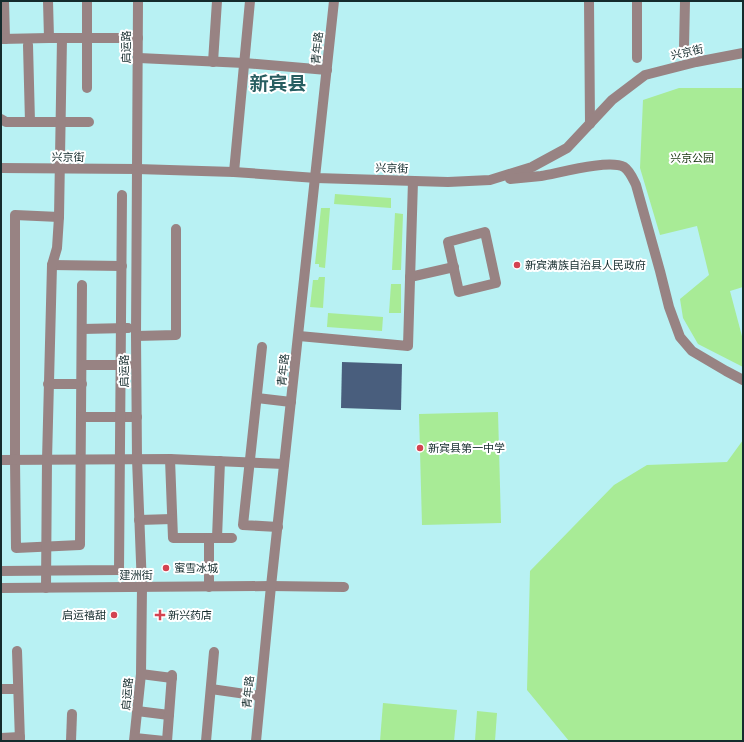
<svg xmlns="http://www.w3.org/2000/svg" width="744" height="742" font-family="'PT Sans','Noto Sans SC',sans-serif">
<rect width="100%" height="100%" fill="#b8f1f3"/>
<g fill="#a8eb96">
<polygon points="679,88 743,88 743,287 730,291 743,340 743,367 698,344 683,318 680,299 709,275 697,226 660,235 640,168 643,100"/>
<polygon points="335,194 391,198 391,208 334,204"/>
<polygon points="321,208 330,208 325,268 319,267 319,264 315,264"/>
<polygon points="395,213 403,214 401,270 392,270"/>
<polygon points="319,277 325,277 323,308 310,307 313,280 318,280"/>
<polygon points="391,284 401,284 401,313 389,313"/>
<polygon points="328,313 383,317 382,331 327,327"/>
<polygon points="498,412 501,523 422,525 419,414"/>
<polygon points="743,440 743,741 569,741 527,690 530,571 614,485 647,465 727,462"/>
<polygon points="383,703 457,710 454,741 380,741"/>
<polygon points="477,711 497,713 495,741 475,741"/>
</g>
<polygon fill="#495e7d" points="342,362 402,364 401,410 341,408"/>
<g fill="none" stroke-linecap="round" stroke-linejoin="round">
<g stroke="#988383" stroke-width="10">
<polyline points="4,1 5,39"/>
<polyline points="48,1 49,38"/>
<polyline points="87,1 87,88"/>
<polyline points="589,1 590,124"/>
<polyline points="1,39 49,38 138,38"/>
<polyline points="28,45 30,122"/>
<polyline points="684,47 685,1"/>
<polyline points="139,58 244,63 327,70"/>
<polyline points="637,58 637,1"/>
<polyline points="213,62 217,1"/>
<polyline points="1,119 6,122 89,122"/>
<polyline points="1,168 137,169 234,172 316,178 448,182 490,180 532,167 567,148 612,100 645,75 696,62 743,53"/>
<polyline points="234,172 250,1"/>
<path d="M510 179C521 178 531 177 541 176 559 173 609 159 624 167 630 171 633 179 636 185L660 271 669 307 680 337 692 351 726 371 743 380"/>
<polyline points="59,217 15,215 15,460 16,548 80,545 82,285"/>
<polygon points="485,232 496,283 459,292 448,242"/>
<polyline points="52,265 122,266"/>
<polyline points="410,277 454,267"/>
<polyline points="82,329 128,328"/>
<polyline points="136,336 176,335 176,229"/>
<polyline points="299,336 408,346 413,181"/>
<polyline points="262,347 243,525 278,527"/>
<polyline points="82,365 128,365"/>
<polyline points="48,384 82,384"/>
<polyline points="257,398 291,402"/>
<polyline points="81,417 137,417"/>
<polyline points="170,459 173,538 232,538"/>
<polyline points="1,460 170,459 284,464"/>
<polyline points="139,520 172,519"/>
<polyline points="217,538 220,461"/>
<polyline points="1,571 119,570 122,195"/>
<polyline points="209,587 209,538"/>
<polyline points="1,588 271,586 344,587"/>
<polyline points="46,588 47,460 52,265 57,248 59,217 62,38"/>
<polyline points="17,651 20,741"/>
<polyline points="141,674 172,678"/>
<polyline points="1,689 18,689"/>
<polyline points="211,689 260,696"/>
<polyline points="137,711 169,715"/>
<polyline points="1,738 20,737"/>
<polyline points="135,738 164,741"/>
<polyline points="71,741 72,714"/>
<polyline points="134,741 141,674 142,587 137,459 136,336 138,1"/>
<polyline points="167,741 172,675"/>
<polyline points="206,741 214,652"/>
<polyline points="256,741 271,586 334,1"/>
</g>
</g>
<g fill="#d34351" stroke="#fff" stroke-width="1.5">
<circle cx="517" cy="265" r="4"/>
<circle cx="420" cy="448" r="4"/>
<circle cx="166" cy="568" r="4"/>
<circle cx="114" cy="615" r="4"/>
<path d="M158 609h4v4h4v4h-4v4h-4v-4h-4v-4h4z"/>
</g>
<g text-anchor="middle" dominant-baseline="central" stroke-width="4" stroke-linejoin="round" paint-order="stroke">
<g font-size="11" fill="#142b2c" stroke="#fff">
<text transform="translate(126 47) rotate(-90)">启运路</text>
<text transform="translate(317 48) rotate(-84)">青年路</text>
<text transform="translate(687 52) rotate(-13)">兴京街</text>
<text transform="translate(68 157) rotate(1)">兴京街</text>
<text transform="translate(392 168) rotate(2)">兴京街</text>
<text transform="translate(283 370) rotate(-84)">青年路</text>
<text transform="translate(124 371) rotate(-90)">启运路</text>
<text x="136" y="575">建洲街</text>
<text transform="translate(248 692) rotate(-84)">青年路</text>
<text transform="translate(127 694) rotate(-85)">启运路</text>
</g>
<g font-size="11" fill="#183510" stroke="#fff">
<text x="692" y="158">兴京公园</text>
</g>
<g font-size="11" fill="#142b2c" stroke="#fff" text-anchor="start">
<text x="525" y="265">新宾满族自治县人民政府</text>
<text x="428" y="448">新宾县第一中学</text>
<text x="174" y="568">蜜雪冰城</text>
<text x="106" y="615" text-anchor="end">启运禧甜</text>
<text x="168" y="615">新兴药店</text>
</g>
<g font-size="19" font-weight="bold" fill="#285e61" stroke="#fff">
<text x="278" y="83">新宾县</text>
</g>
</g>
<rect width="744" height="742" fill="none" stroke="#142b2c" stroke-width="4"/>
</svg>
